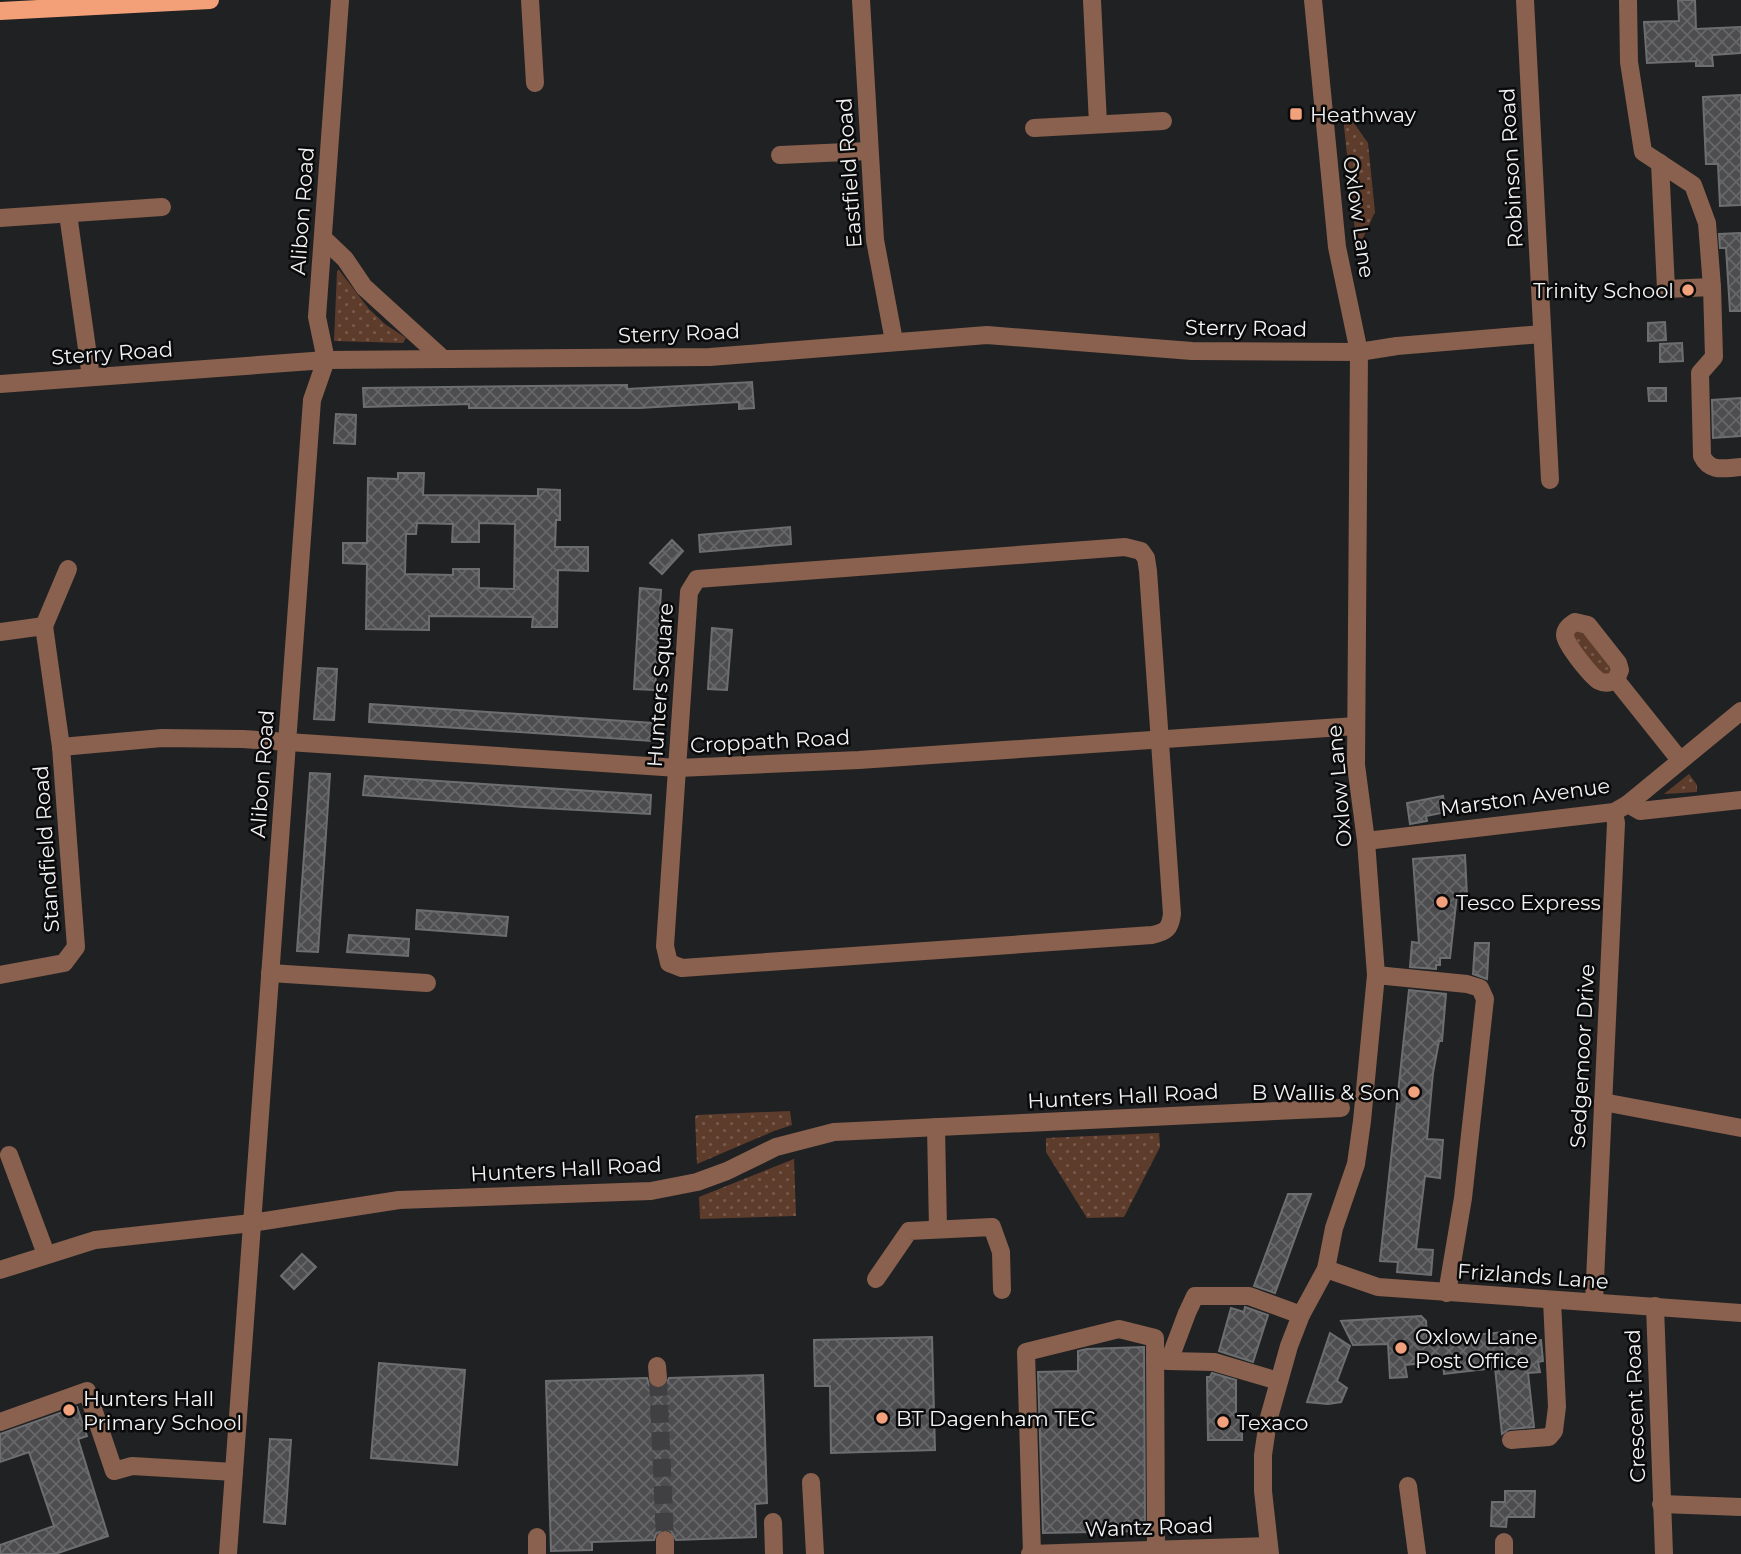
<svg xmlns="http://www.w3.org/2000/svg" width="1741" height="1554" font-family="Montserrat,sans-serif">
<defs>
<pattern id="green-dots" width="8" height="8" patternUnits="userSpaceOnUse" patternTransform="scale(1.75)"><rect width="8" height="8" fill="#5e3c2c"/><path d="M2 2h.1M6 6h.1" fill="none" stroke="#76594b" stroke-width="1.8" stroke-linecap="round"/></pattern>
<pattern id="building-cross-hatch" width="8" height="8" patternUnits="userSpaceOnUse" patternTransform="scale(1.75)"><rect width="8" height="8" fill="#4d4d50"/><path d="M0 0l8 8M0 8l8-8" fill="none" stroke="#67676a"/></pattern>
</defs>
<rect width="100%" height="100%" fill="#202123"/>
<g fill="url(#green-dots)">
<polygon points="1349,116 1368,143 1375,212 1362,240 1356,240 1343,117"/>
<polygon points="339,270 369,309 385,324 406,338 403,343 334,341 337,271"/>
<polygon points="1580,628 1611,665 1611,674 1603,676 1573,640 1571,632"/>
<polygon points="1689,774 1697,785 1697,792 1664,794"/>
<polygon points="790,1111 792,1125 774,1131 697,1164 695,1117 697,1115"/>
<polygon points="1159,1133 1160,1147 1124,1217 1087,1218 1046,1152 1046,1138"/>
<polygon points="794,1159 796,1216 700,1219 699,1197"/>
</g>
<g fill="url(#building-cross-hatch)" stroke="#6d6e70" stroke-width="2" fill-rule="evenodd">
<polygon points="1678,0 1695,0 1696,29 1741,27 1741,53 1712,55 1713,66 1696,66 1696,61 1647,63 1644,22 1679,21"/>
<polygon points="1741,95 1741,205 1720,206 1718,164 1706,164 1703,97"/>
<polygon points="1741,233 1741,311 1730,311 1726,248 1720,248 1719,234"/>
<polygon points="1665,322 1666,340 1648,341 1648,323"/>
<polygon points="1682,343 1683,361 1660,362 1660,344"/>
<polygon points="752,382 754,408 739,409 739,402 640,408 469,408 469,404 364,407 363,388 627,385 627,389"/>
<polygon points="1648,388 1666,388 1666,401 1649,401"/>
<polygon points="1741,398 1741,436 1713,438 1712,400"/>
<polygon points="336,414 356,415 355,444 334,443"/>
<path d="M398 473H424L423 495 538 496V489L560 490V520H556L555 547H588V571L558 570 557 627H532L533 617 429 616V630L366 629 367 564 343 563V543H367L368 478 398 479ZM417 523 453 524 452 542H479V523L515 524 514 589 479 588V569H453V575L405 574 406 534H416Z"/>
<polygon points="790,527 791,544 700,552 699,535"/>
<polygon points="672,540 683,551 662,574 650,563"/>
<polygon points="640,588 661,590 655,690 634,689"/>
<polygon points="712,628 732,630 727,690 708,689"/>
<polygon points="318,668 337,669 334,720 314,719"/>
<polygon points="370,704 653,723 652,741 369,722"/>
<polygon points="310,773 330,774 318,952 297,951"/>
<polygon points="365,776 651,795 650,814 524,807 363,795"/>
<polygon points="1443,796 1446,812 1426,816 1427,821 1410,824 1407,803"/>
<polygon points="1465,855 1467,896 1457,895 1450,958 1440,958 1440,965 1436,965 1436,969 1410,967 1412,942 1419,943 1413,859"/>
<polygon points="417,910 508,917 506,936 416,929"/>
<polygon points="349,935 409,939 408,956 347,952"/>
<polygon points="1475,943 1489,943 1487,979 1473,974"/>
<polygon points="1409,990 1446,994 1442,1041 1439,1041 1433,1073 1427,1139 1443,1140 1440,1178 1425,1176 1416,1249 1433,1250 1431,1275 1397,1272 1398,1262 1380,1261"/>
<polygon points="1288,1194 1311,1194 1275,1293 1254,1286"/>
<polygon points="302,1254 316,1267 294,1289 281,1276"/>
<polygon points="1245,1307 1268,1315 1253,1362 1219,1351 1231,1308 1244,1312"/>
<polygon points="1421,1316 1426,1321 1427,1340 1513,1331 1513,1337 1533,1335 1533,1341 1541,1340 1543,1361 1538,1362 1540,1372 1528,1373 1534,1427 1509,1429 1502,1434 1495,1368 1444,1374 1443,1361 1405,1365 1407,1377 1390,1378 1388,1344 1353,1345 1341,1321"/>
<polygon points="1330,1333 1350,1346 1337,1381 1347,1388 1341,1402 1328,1404 1307,1402"/>
<polygon points="932,1337 935,1450 831,1453 830,1386 815,1386 814,1340"/>
<polygon points="1144,1347 1145,1531 1043,1533 1038,1372 1078,1371 1078,1351 1087,1349"/>
<polygon points="379,1363 465,1370 457,1465 371,1458"/>
<polygon points="1212,1373 1236,1380 1236,1415 1242,1415 1242,1440 1208,1440 1207,1377 1210,1377"/>
<polygon points="763,1375 767,1503 755,1504 756,1537 676,1540 671,1531 664,1529 656,1534 654,1540 592,1542 592,1550 551,1551 546,1381 647,1378 649,1385 658,1389 665,1387 669,1378"/>
<polygon points="77,1407 87,1436 78,1439 108,1536 55,1554 0,1554 0,1545 54,1526 29,1452 0,1462 0,1434"/>
<polygon points="270,1439 291,1440 285,1524 264,1522"/>
<polygon points="1505,1491 1535,1491 1534,1517 1507,1517 1506,1527 1491,1526 1492,1502 1505,1502"/>
</g>
<g fill="none" stroke-linecap="round" stroke-linejoin="round">
<polyline stroke="#404042" stroke-width="18" stroke-dasharray="18 9" stroke-linecap="butt" points="658,1378 665,1540"/>
<g stroke="#89614e" stroke-width="18">
<polyline points="530,0 535,83"/>
<polyline points="861,0 875,240 894,341"/>
<polyline points="1092,0 1098,124"/>
<polyline points="1525,0 1550,480"/>
<path d="M1628 0 1629 62 1643 152 1693 185 1707 223 1712 287 1714 357 1700 373 1702 456C1710 473 1725 468 1741 467"/>
<polyline points="1034,128 1163,121"/>
<polyline points="780,155 869,151"/>
<polyline points="1660,163 1666,289 1712,287"/>
<polyline points="68,214 91,377"/>
<polyline points="0,218 162,207"/>
<polyline points="323,238 345,259 364,287 442,358"/>
<polyline points="0,384 326,360 710,357 987,335 1192,351 1359,352 1397,346 1542,334"/>
<path d="M1125 547 1141 551 1146 558 1148 571 1172 914C1170 929 1166 932 1152 935L682 968 669 963 665 946 689 592 697 579Z"/>
<polyline points="44,626 68,569"/>
<polyline points="0,632 44,626 61,747 76,947 64,963 0,975"/>
<path d="M1616 680 1620 670 1618 663 1588 625 1575 622C1570 625 1565 629 1565 635 1564 643 1592 677 1599 681 1605 684 1610 683 1616 680L1680 760"/>
<polyline points="61,747 162,738 243,739 678,768 859,760 1356,726"/>
<polyline points="1628,804 1640,811 1741,800"/>
<polyline points="1366,841 1614,812 1628,804 1741,711"/>
<polyline points="270,973 427,983"/>
<polyline points="1376,975 1467,984 1480,988 1485,999 1463,1198 1447,1293"/>
<polyline points="1603,1102 1741,1128"/>
<polyline points="936,1127 938,1229"/>
<polyline points="9,1155 46,1254"/>
<polyline points="1326,1269 1378,1287 1741,1313"/>
<polyline points="0,1270 95,1240 252,1223 399,1200 651,1191 697,1182 727,1171 776,1147 834,1132 1341,1108"/>
<polyline points="876,1279 909,1231 992,1227 1001,1252 1002,1290"/>
<polyline points="1594,1302 1616,823 1614,812"/>
<polyline points="1655,1306 1664,1554"/>
<polyline points="1155,1360 1169,1361 1187,1313 1195,1296 1249,1296 1301,1315"/>
<polyline points="1169,1361 1214,1362 1278,1381"/>
<polyline points="657,1366 658,1378"/>
<polyline points="0,1422 87,1391 114,1471 132,1466 234,1472"/>
<polyline points="1511,1440 1549,1437 1554,1431 1557,1407 1552,1300"/>
<polyline points="811,1482 815,1554"/>
<polyline points="1408,1486 1417,1554"/>
<polyline points="1661,1504 1741,1507"/>
<polyline points="773,1522 774,1554"/>
<polyline points="537,1537 537,1554"/>
<polyline points="665,1540 665,1554"/>
<polyline points="1504,1542 1504,1554"/>
<polyline points="228,1554 312,400 326,360 317,317 340,0"/>
<polyline points="1030,1554 1269,1546"/>
<polyline points="1032,1554 1026,1352 1119,1329 1155,1338 1156,1549"/>
<polyline points="1270,1554 1263,1491 1263,1455 1268,1421 1289,1346 1301,1315 1326,1269 1334,1228 1356,1164 1362,1121 1376,975 1366,841 1356,765 1359,352 1337,247 1313,0"/>
</g>
<polyline stroke="#f3a078" stroke-width="18" points="0,11 210,0"/>
</g>
<g fill="#f1a17b" stroke="#0a0a0b" stroke-width="2.5">
<rect x="1289" y="107" width="14" height="14" rx="3.5"/>
<circle cx="1688" cy="290" r="7"/>
<circle cx="1442" cy="902" r="7"/>
<circle cx="1414" cy="1092" r="7"/>
<circle cx="1401" cy="1348" r="7"/>
<circle cx="69" cy="1410" r="7"/>
<circle cx="882" cy="1418" r="7"/>
<circle cx="1223" cy="1422" r="7"/>
</g>
<g text-anchor="middle" dominant-baseline="central" stroke-width="5" stroke-linejoin="round" paint-order="stroke">
<g font-size="21" fill="#f2f2f4" stroke="#0a0a0b" text-anchor="start">
<text x="1310" y="114">Heathway</text>
<text x="1674" y="290" text-anchor="end">Trinity School</text>
<text x="1456" y="902">Tesco Express</text>
<text x="1400" y="1092" text-anchor="end">B Wallis &amp; Son</text>
<text x="1415" y="1336">Oxlow Lane<tspan x="1415" dy="24">Post Office</tspan></text>
<text x="83" y="1398">Hunters Hall<tspan x="83" dy="24">Primary School</tspan></text>
<text x="896" y="1418">BT Dagenham TEC</text>
<text x="1237" y="1422">Texaco</text>
</g>
<g font-size="21" fill="#f2f2f4" stroke="#0a0a0b">
<text transform="translate(1511 168) rotate(-93)">Robinson Road</text>
<text transform="translate(849 173) rotate(-94)">Eastfield Road</text>
<text transform="translate(302 211) rotate(-86)">Alibon Road</text>
<text transform="translate(1359 217) rotate(82)">Oxlow Lane</text>
<text transform="translate(1246 328) rotate(1)">Sterry Road</text>
<text transform="translate(679 333) rotate(-2)">Sterry Road</text>
<text transform="translate(112 353) rotate(-4)">Sterry Road</text>
<text transform="translate(660 685) rotate(-86)">Hunters Square</text>
<text transform="translate(770 741) rotate(-3)">Croppath Road</text>
<text transform="translate(262 774) rotate(-86)">Alibon Road</text>
<text transform="translate(1339 786) rotate(-95)">Oxlow Lane</text>
<text transform="translate(1525 797) rotate(-8)">Marston Avenue</text>
<text transform="translate(46 849) rotate(-94)">Standfield Road</text>
<text transform="translate(1582 1056) rotate(-87)">Sedgemoor Drive</text>
<text transform="translate(1123 1096) rotate(-3)">Hunters Hall Road</text>
<text transform="translate(566 1169) rotate(-3)">Hunters Hall Road</text>
<text transform="translate(1533 1276) rotate(4)">Frizlands Lane</text>
<text transform="translate(1635 1406) rotate(-92)">Crescent Road</text>
<text transform="translate(1149 1527) rotate(-2)">Wantz Road</text>
</g>
</g>
</svg>
